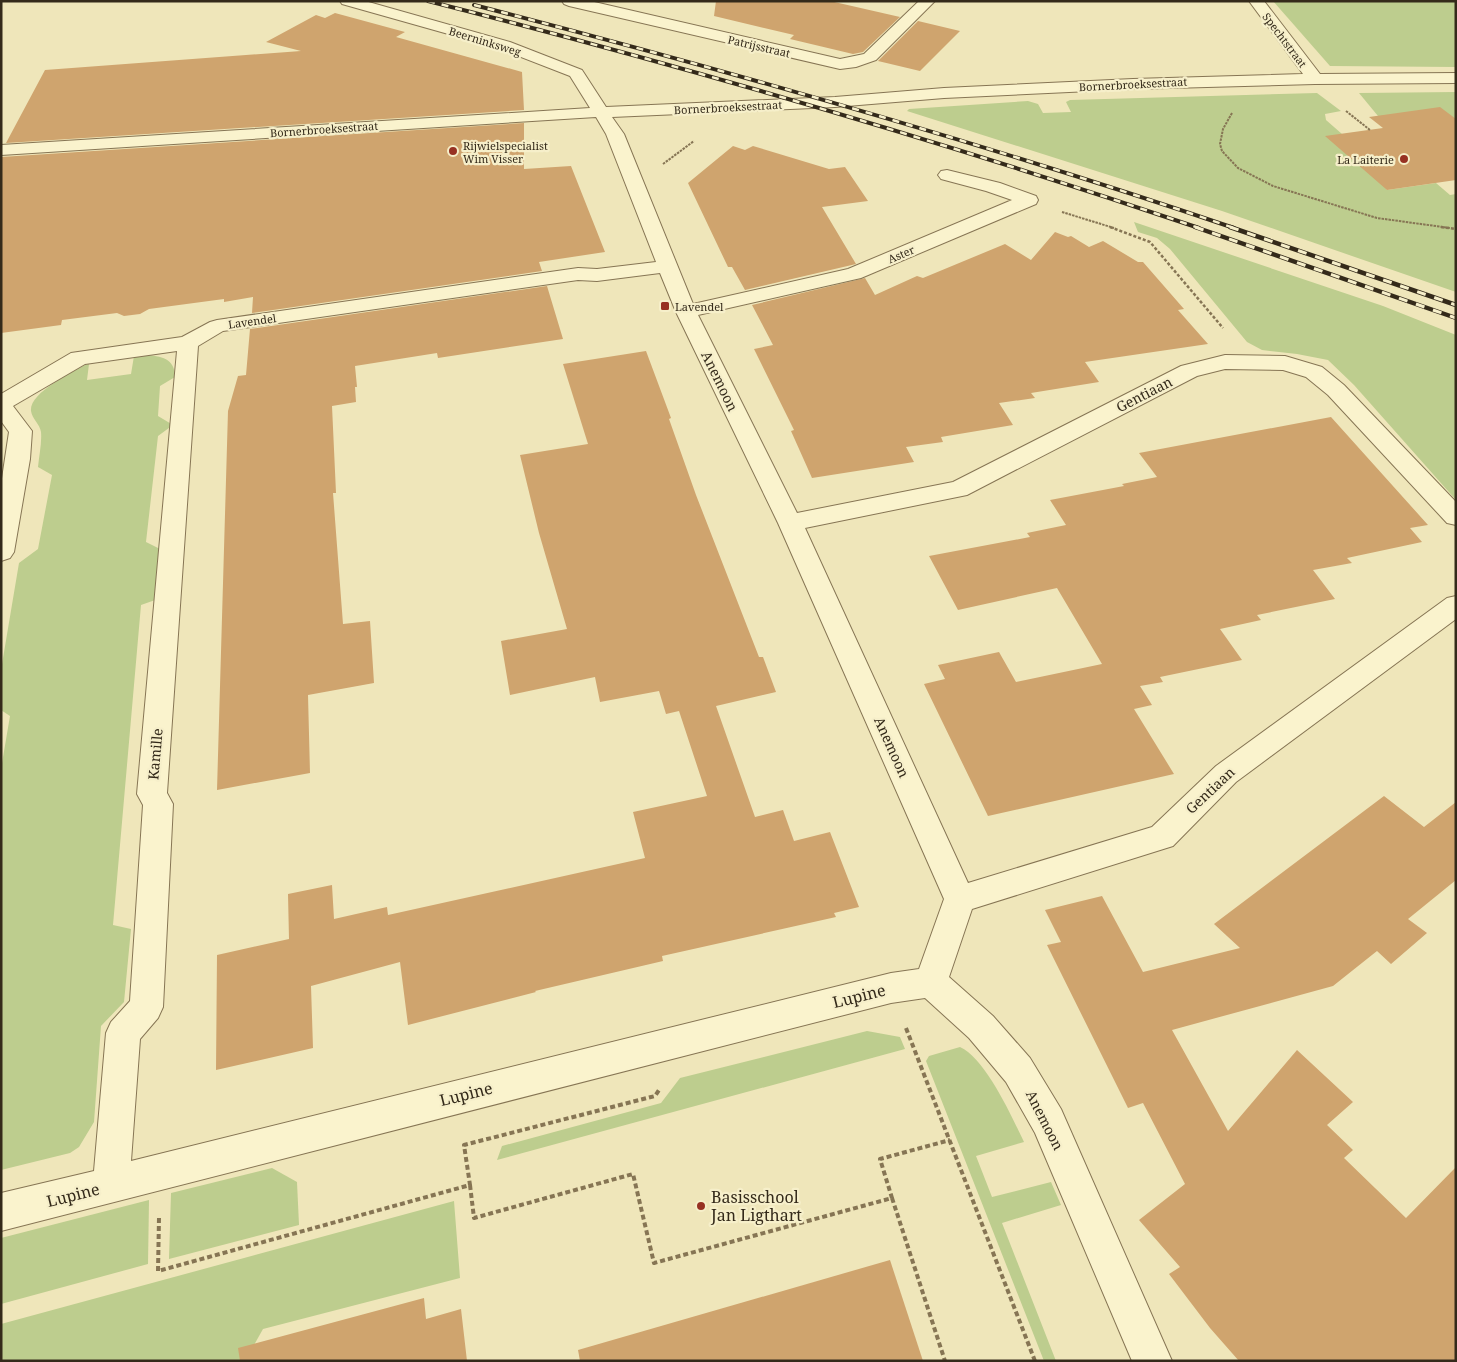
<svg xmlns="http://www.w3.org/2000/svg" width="1457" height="1362" font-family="'Noto Serif',serif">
<rect width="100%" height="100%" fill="#efe6ba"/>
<g fill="#bdcd8e">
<polygon points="1273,1 1456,1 1456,67 1330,66"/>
<polygon points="1456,92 1456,119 1378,116 1359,93"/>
<polygon points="1317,93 1341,111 1325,114 1326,120 1342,134 1387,190 1436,183 1450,195 1456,194 1456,292 1222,211 907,111 909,109 1028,101 1038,104 1043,113 1071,112 1066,102 1070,100"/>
<polygon points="1134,222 1383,306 1456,335 1456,500 1354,385 1328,360 1297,354 1262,350 1247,342 1170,249 1157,238 1138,232"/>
<path d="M145 355C161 356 175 358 175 377L160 386 158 416 173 425 158 436 146 542 162 550 158 599 141 605 113 925 131 929 124 1002 101 1026 94 1122 79 1147 70 1153 1 1170V769L10 716 1 710V670L19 563 38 549 52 475 38 467C39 456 42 443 41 432 40 424 32 419 31 411 29 393 71 373 85 365L89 364 87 380 131 374 134 356Z"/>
<polygon points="867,1031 900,1037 905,1049 497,1160 502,1146 661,1103 680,1078"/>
<path d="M960 1047C986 1059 1012 1117 1024 1142L976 1156 992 1197 1051 1182 1061 1205 1002 1223 1056 1361H1044L926 1061 929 1056Z"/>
<polygon points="272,1168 297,1182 299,1225 169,1259 171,1193"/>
<polygon points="149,1200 148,1264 1,1304 1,1238"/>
<polygon points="454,1201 460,1278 263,1329 245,1361 1,1361 1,1324"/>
</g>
<g fill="#cfa46e">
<polygon points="716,1 830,1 900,17 863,52 853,54 790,39 794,35 714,16"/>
<polygon points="335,13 405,32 396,37 522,72 524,110 6,143 45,70 301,51 266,42 316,15 325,18"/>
<polygon points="918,21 960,31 920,71 878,61"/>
<polygon points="1440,107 1456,119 1456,180 1387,190 1325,136 1383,128 1369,117"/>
<polygon points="524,123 524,169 571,166 605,252 539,262 542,271 252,313 253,297 224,302 224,299 149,309 140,314 124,316 117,313 62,320 61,325 1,333 1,157"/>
<polygon points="733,146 745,150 753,146 829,169 845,167 868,201 822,207 856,264 745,290 732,267 728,267 688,183"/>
<polygon points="1055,232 1068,237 1071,236 1089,247 1103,241 1138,262 1143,262 1184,309 1178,310 1208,344 1085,362 1099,382 1031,393 1035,398 999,403 1013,425 941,437 943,442 906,447 914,462 812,478 791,431 794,430 754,349 773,345 752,305 865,278 875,295 917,276 923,278 1005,244 1031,260"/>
<polygon points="547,286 563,339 438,358 437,353 355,366 357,387 355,387 356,402 332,406 336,493 333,493 343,624 370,621 374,683 308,695 310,773 217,790 228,411 238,376 246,375 250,329"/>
<polygon points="646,351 671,418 669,419 696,495 759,657 763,657 776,692 716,706 755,817 783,810 794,841 830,832 859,907 834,913 836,917 662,956 663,961 535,991 536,992 408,1025 400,962 311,986 313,1048 216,1070 217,955 289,939 288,894 332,885 334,919 387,907 388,915 645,858 633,812 707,796 679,711 666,714 659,691 600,702 595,677 510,695 501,641 567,629 539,533 520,455 588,444 563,364"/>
<polygon points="1331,417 1428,525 1410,528 1422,542 1347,558 1352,563 1313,570 1335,599 1257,615 1261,620 1220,629 1242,660 1160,677 1163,682 1140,686 1152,705 1134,709 1174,774 988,816 924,684 945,679 938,665 999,652 1016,682 1102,664 1057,588 958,610 929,556 1030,537 1027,533 1066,525 1050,500 1124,486 1122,484 1157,477 1139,453"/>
<polygon points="1384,796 1424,827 1456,802 1456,880 1408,919 1427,933 1391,964 1377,951 1333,986 1172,1030 1228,1131 1297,1050 1353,1102 1327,1125 1353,1150 1344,1158 1406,1218 1456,1167 1456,1361 1239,1361 1210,1328 1169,1274 1180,1267 1139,1220 1185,1184 1143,1103 1128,1108 1047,945 1061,942 1045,910 1102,896 1143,972 1240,948 1214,924"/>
<polygon points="890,1260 923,1361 580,1361 578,1350"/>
<polygon points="424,1298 426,1319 461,1309 467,1361 240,1361 238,1348"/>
</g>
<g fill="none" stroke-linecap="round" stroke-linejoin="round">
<defs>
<g id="street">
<path d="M340 1H365L510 42 582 70 606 107 835 97 944 88 1133 79 1303 74 1249 1H1264L1320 74 1456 73V83L1315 84 1133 89 944 98 835 107 612 117 624 134 693 304 848 269 1012 200 986 191 941 179 938 175 941 171 947 170 1000 183 1036 196 1038 200 1036 204 861 278 698 315 797 513 953 482 1181 366 1225 355 1285 356 1322 367 1344 385 1456 502V525L1447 523 1328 395 1306 377 1283 370 1225 369 1197 376 967 495 805 528 968 883 1152 827 1216 766 1447 598 1456 596V619L1236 782 1173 846 972 909 949 977 993 1016 1030 1058 1061 1109 1172 1361H1132L1035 1133 1006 1082 969 1038 925 998 891 1003 1 1231V1193L94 1171 106 1033 111 1022 130 1001 143 805 137 794 177 351 85 364 13 406 32 431 30 459 14 552 10 558 1 561V485L9 432 1 421V394L71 353 182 337 210 322 217 320 578 268 597 269 656 262 606 134 596 117 1 155V145L590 108 570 76 498 48 342 4ZM660 273 676 312 778 523 944 899 919 969 891 973 131 1161 140 1039 158 1018 163 1007 173 804 167 793 198 346 223 331 578 280 597 281Z"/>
<polygon points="562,1 590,1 840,59 864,54 919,1 935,1 876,60 856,67 840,69 569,6 564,4"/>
</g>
</defs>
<use href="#street" stroke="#867554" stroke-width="2"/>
<g stroke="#867554" stroke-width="2" stroke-dasharray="2.5 1" stroke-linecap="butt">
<polyline points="1346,111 1370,130"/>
<polyline points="1232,113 1223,129 1220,144 1222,151 1238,168 1273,186 1377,218 1450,228"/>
<polyline points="663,164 694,141"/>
<polyline points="1062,212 1114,228"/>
</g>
<g stroke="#867554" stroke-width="2.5" stroke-dasharray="3 2" stroke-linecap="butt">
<polyline points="1110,227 1150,242 1223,328"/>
<polyline points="1441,227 1456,229"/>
</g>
<g stroke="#867554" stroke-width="4" stroke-dasharray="5 3" stroke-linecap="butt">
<polyline points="906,1028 1035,1361"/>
<polyline points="470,1185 474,1218 633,1174 654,1263 892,1198 880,1159 950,1140"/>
<polyline points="892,1198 945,1361"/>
<polyline points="159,1218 158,1271 470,1185 464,1145 655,1096 659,1090"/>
</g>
<use href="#street" fill="#faf3cd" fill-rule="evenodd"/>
<defs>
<g id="rail-far1">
<path d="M428 1C688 67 945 142 1199 228"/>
<path d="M474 5C730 71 984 143 1234 228"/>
</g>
<g id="rail">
<polyline points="1195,227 1456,318"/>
<polyline points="1230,227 1456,305"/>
</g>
</defs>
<use href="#rail-far1" stroke="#342a1a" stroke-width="4"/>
<use href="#rail" stroke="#342a1a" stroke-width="4.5"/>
<use href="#rail-far1" stroke="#f6efca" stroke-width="2.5" stroke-dasharray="7" stroke-linecap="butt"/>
<use href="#rail" stroke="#f6efca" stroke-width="3" stroke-dasharray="9" stroke-linecap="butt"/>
</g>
<g fill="#973122" stroke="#f6efca" stroke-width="2">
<circle cx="453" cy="151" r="5"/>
<circle cx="1404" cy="159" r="5"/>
<rect x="660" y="301" width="10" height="10" rx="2.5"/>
<circle cx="701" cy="1206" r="5"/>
</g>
<g text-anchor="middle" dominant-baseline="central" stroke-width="4.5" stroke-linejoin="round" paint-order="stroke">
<g font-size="11" fill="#342a1a" stroke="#f6efca">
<text transform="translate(1285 40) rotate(53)">Spechtstraat</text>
<text transform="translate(485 41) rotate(17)">Beerninksweg</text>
<text transform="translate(759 46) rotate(13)">Patrijsstraat</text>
<text transform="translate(1133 84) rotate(-3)">Bornerbroeksestraat</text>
<text transform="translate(728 107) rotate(-3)">Bornerbroeksestraat</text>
<text transform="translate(324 129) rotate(-4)">Bornerbroeksestraat</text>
<text transform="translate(901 254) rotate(-23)">Aster</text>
<text transform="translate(252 321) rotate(-8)">Lavendel</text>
</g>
<g font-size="11" fill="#342a1a" stroke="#f6efca" text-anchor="start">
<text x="463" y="145">Rijwielspecialist<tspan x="463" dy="13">Wim Visser</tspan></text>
<text x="1394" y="159" text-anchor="end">La Laiterie</text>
<text x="675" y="306">Lavendel</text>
</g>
<g font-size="14" fill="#342a1a" stroke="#f6efca">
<text transform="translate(720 381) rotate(64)">Anemoon</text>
<text transform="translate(1144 394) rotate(-27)">Gentiaan</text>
<text transform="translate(892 747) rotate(66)">Anemoon</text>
<text transform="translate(155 754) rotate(-85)">Kamille</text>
<text transform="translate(1210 790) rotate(-43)">Gentiaan</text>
<text transform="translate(1045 1120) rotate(63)">Anemoon</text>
</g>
<g font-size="16" fill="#342a1a" stroke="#f6efca">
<text transform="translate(859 996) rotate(-14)">Lupine</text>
<text transform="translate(466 1094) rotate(-14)">Lupine</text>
<text transform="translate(73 1195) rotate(-14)">Lupine</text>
</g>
<g font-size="16" fill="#342a1a" stroke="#f6efca" text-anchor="start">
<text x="711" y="1197">Basisschool<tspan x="711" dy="18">Jan Ligthart</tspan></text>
</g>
</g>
<rect width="1457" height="1362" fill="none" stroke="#342a1a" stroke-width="5"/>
</svg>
